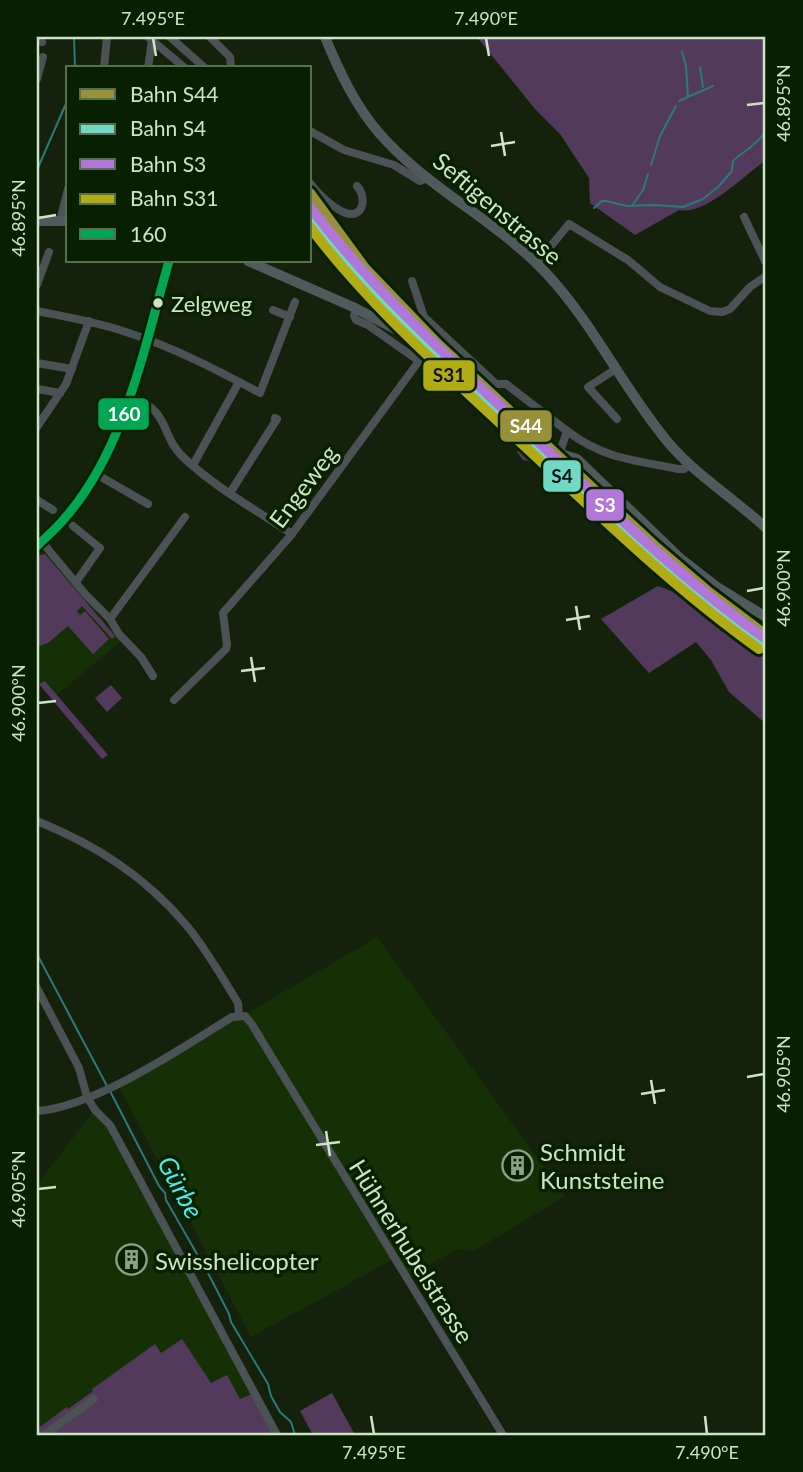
<svg xmlns="http://www.w3.org/2000/svg" width="803" height="1472" font-family="Lato,sans-serif">
<rect width="100%" height="100%" fill="#14220c"/>
<g fill="#143004">
<polygon points="310,183 329,216 377,278 419,320 456,345 468,364 571,462 715,591 766,627 766,643 723,613 669,569 500,413 367,284 310,214"/>
<polygon points="38,552 47,553 121,641 57,695 45,681 37,685"/>
<polygon points="377,937 565,1196 474,1251 457,1249 406,1278 394,1259 251,1337 117,1083 244,1015"/>
<polygon points="98,1105 273,1435 37,1435 37,1185"/>
</g>
<g fill="#533a5c">
<path d="M477 37H766V160C745 174 707 215 679 210L635 235 590 203 589 178 560 134 535 109Z"/>
<polygon points="522,445 547,455 570,476 542,464 523,460 517,452"/>
<polygon points="45,554 115,636 112,639 82,606 77,611 80,615 85,611 109,639 93,654 68,626 48,643 37,647 37,556"/>
<polygon points="658,586 684,596 694,591 766,643 766,724 729,692 711,660 696,642 649,673 601,619"/>
<polygon points="45,681 108,755 102,759 39,684"/>
<polygon points="111,685 122,698 107,712 95,698"/>
<polygon points="182,1339 211,1383 227,1375 240,1399 252,1394 273,1435 37,1435 37,1429 67,1407 68,1409 93,1391 92,1389 155,1344 161,1353"/>
<polygon points="332,1393 355,1435 313,1435 300,1411"/>
</g>
<g fill="none" stroke-linecap="round" stroke-linejoin="round">
<g stroke="#297a79" stroke-width="2">
<polyline points="74,37 75,68"/>
<polyline points="682,52 686,66 688,96"/>
<polyline points="700,68 703,87"/>
<polyline points="679,101 713,86"/>
<polyline points="651,165 660,136 676,106"/>
<polyline points="37,170 68,99"/>
<polyline points="632,206 643,190 648,174"/>
<path d="M594 208 602 201H606L627 206 654 205 683 207 703 199 719 186 732 171 733 161C746 149 755 147 766 131"/>
<polyline points="37,954 107,1086"/>
<polyline points="110,1091 159,1186 165,1193 166,1200 209,1275 229,1314 231,1322 268,1384 271,1396 280,1412 291,1422 295,1435"/>
</g>
<g stroke="#4b5255" stroke-width="8">
<polyline points="40,37 42,42"/>
<polyline points="148,37 185,68"/>
<polyline points="170,37 205,68"/>
<polyline points="210,37 230,57 231,68"/>
<polyline points="104,68 107,37"/>
<polyline points="148,68 152,40"/>
<polyline points="37,79 43,57"/>
<polyline points="310,131 344,150 394,165 420,181 428,178"/>
<path d="M310 183C318 194 331 206 343 212 363 221 368 198 357 186"/>
<polyline points="744,217 766,263"/>
<polyline points="60,221 68,189"/>
<polyline points="536,264 569,224 628,260 660,287 710,311 722,312 730,309 750,287 766,276"/>
<polyline points="412,281 424,317 496,384 506,384 567,431 560,452"/>
<polyline points="37,285 49,252"/>
<polyline points="273,310 290,317"/>
<path d="M37 311C67 317 97 322 126 332 173 347 217 370 260 393L295 302"/>
<polyline points="37,363 72,369"/>
<polyline points="616,369 588,387 617,419"/>
<polyline points="37,389 60,393"/>
<path d="M128 395C173 412 158 433 184 458 216 488 256 510 292 534"/>
<polyline points="37,427 66,384 89,321"/>
<path d="M567 431C604 459 635 460 678 469H684L690 465"/>
<polyline points="193,465 239,382"/>
<polyline points="96,474 148,504"/>
<polyline points="230,493 277,419 275,418"/>
<polyline points="37,500 53,510"/>
<polyline points="73,526 100,548 76,582"/>
<polyline points="37,536 86,595 110,619 119,634 141,657 153,676"/>
<path d="M37 546C117 481 141 356 169 261"/>
<polyline points="110,619 185,517"/>
<polyline points="174,700 226,649 227,645 223,613 292,534 419,361 368,325 356,320 354,316 356,308"/>
<path d="M37 821C96 845 145 876 187 926 206 949 222 977 238 1003L239 1015"/>
<polyline points="37,988 79,1068 87,1097 95,1110 110,1125 277,1435"/>
<path d="M37 1111C95 1107 182 1048 232 1017L245 1016 251 1023 503 1435"/>
<polyline points="44,1435 94,1399"/>
</g>
<g stroke="#505a5c" stroke-width="10">
<path d="M325 37C339 71 355 105 379 133 427 188 496 220 546 273 593 323 623 388 667 441 695 475 734 498 766 528"/>
<polyline points="37,221 68,221"/>
<polyline points="248,261 353,307 401,332 441,363 520,438 536,446 577,459 681,559 717,587 766,617"/>
</g>
<defs>
<path id="bus-1" d="M37 546C46 537 56 529 64 519 125 450 144 348 169 261"/>
</defs>
<use href="#bus-1" stroke="#072100" stroke-width="14"/>
<use href="#bus-1" stroke="#00a651" stroke-width="9"/>
<defs>
<polyline id="rail-1" points="310,193 365,268 437,343 654,545 709,592 766,635"/>
<path id="rail-2" d="M310 214C372 304 447 368 526 442 601 513 675 584 759 645"/>
<path id="rail-3" d="M310 207C374 292 452 360 529 433 605 505 680 578 766 639"/>
<path id="rail-4" d="M310 227C370 307 446 372 518 440 596 512 672 587 759 649"/>
</defs>
<use href="#rail-1" stroke="#072100" stroke-width="16"/>
<use href="#rail-2" stroke="#072100" stroke-width="16"/>
<use href="#rail-3" stroke="#072100" stroke-width="16"/>
<use href="#rail-4" stroke="#072100" stroke-width="16"/>
<use href="#rail-1" stroke="#98913a" stroke-width="10"/>
<use href="#rail-2" stroke="#6fd9c6" stroke-width="10"/>
<use href="#rail-3" stroke="#b076d8" stroke-width="10"/>
<use href="#rail-4" stroke="#b1ab16" stroke-width="10"/>
</g>
<path fill="none" stroke="#cfe4c6" stroke-width="2.5" d="M153 38 156 56M486 38 489 56M747 105 764 103M501 132 505 156M491 146 515 142M38 218 56 215M747 591 764 588M576 606 580 630M566 620 590 616M251 657 255 682M241 671 265 668M38 703 56 701M747 1077 764 1074M651 1080 655 1104M641 1094 665 1090M326 1131 330 1156M316 1145 340 1142M38 1189 56 1187M371 1416 374 1434M705 1416 707 1434"/>
<defs>
<symbol id="building-ring" viewBox="-11 -11 22 22"><circle r="9.5" fill="#072100" stroke="#8ea085" stroke-width="1.5"/><path d="M-4-6H4V6H1V3H-1V6H-4ZM-2.5-4.3h1.7v1.8h-1.7ZM.8-4.3h1.7v1.8H.8ZM-2.5-1h1.7V.8h-1.7ZM.8-1h1.7V.8H.8Z" fill="#8ea085"/></symbol>
</defs>
<g fill-rule="evenodd">
<use href="#building-ring" x="500" y="1148" width="35" height="35"/>
<use href="#building-ring" x="114" y="1242" width="35" height="35"/>
</g>
<circle fill="#cfe4c6" stroke="#072100" stroke-width="2.5" cx="158" cy="303" r="6"/>
<g text-anchor="middle" dominant-baseline="central" stroke-width="7" stroke-linejoin="round" paint-order="stroke">
<g font-size="22" fill="#cfe4c6" stroke="#072100" text-anchor="start">
<text x="171" y="303">Zelgweg</text>
</g>
<g font-size="24" fill="#cfe4c6" stroke="#072100">
<text transform="translate(498 208) rotate(40)">Seftigenstrasse</text>
<text transform="translate(303 486) rotate(-53)">Engeweg</text>
<text transform="translate(412 1251) rotate(58)">Hühnerhubelstrasse</text>
</g>
<g font-size="24" fill="#cfe4c6" stroke="#072100" text-anchor="start">
<text x="540" y="1151">Schmidt<tspan x="540" dy="28">Kunststeine</tspan></text>
<text x="155" y="1260">Swisshelicopter</text>
</g>
<g font-size="26" font-style="italic" fill="#48ecef" stroke="#072100">
<text transform="translate(181 1187) rotate(62)">Gürbe</text>
</g>
</g>
<g stroke="#072100" stroke-width="2.5">
<rect x="422" y="359" width="54" height="33" rx="7" fill="#b1ab16"/>
<rect x="97" y="397" width="53" height="34" rx="7" fill="#00a651"/>
<rect x="499" y="409" width="54" height="34" rx="7" fill="#98913a"/>
<rect x="542" y="459" width="40" height="34" rx="7" fill="#6fd9c6"/>
<rect x="585" y="488" width="40" height="34" rx="7" fill="#b076d8"/>
</g>
<g font-size="19" text-anchor="middle" font-weight="bold" fill="#fff">
<text x="124" y="421">160</text>
<text x="526" y="433">S44</text>
<text x="605" y="512">S3</text>
</g>
<g font-size="19" text-anchor="middle" font-weight="bold" fill="#111">
<text x="449" y="382">S31</text>
<text x="562" y="483">S4</text>
</g>
<rect width="803" height="1472" fill="none" stroke="#072100" stroke-width="77"/>
<rect x="66" y="66" width="245" height="196" fill="#072100" stroke="#576f4f" stroke-width="2"/>
<rect x="80" y="89" width="35" height="10" fill="#98913a" stroke="#576f4f" stroke-width="2"/>
<text x="130" y="102" font-size="21" fill="#cfe4c6">Bahn S44</text>
<rect x="80" y="124" width="35" height="10" fill="#6fd9c6" stroke="#576f4f" stroke-width="2"/>
<text x="130" y="136" font-size="21" fill="#cfe4c6">Bahn S4</text>
<rect x="80" y="159" width="35" height="10" fill="#b076d8" stroke="#576f4f" stroke-width="2"/>
<text x="130" y="172" font-size="21" fill="#cfe4c6">Bahn S3</text>
<rect x="80" y="194" width="35" height="10" fill="#b1ab16" stroke="#576f4f" stroke-width="2"/>
<text x="130" y="206" font-size="21" fill="#cfe4c6">Bahn S31</text>
<rect x="80" y="229" width="35" height="10" fill="#00a651" stroke="#576f4f" stroke-width="2"/>
<text x="130" y="242" font-size="21" fill="#cfe4c6">160</text>
<rect x="38" y="38" width="726" height="1396" fill="none" stroke="#cfe4c6" stroke-width="2.5"/>
<g font-size="18" text-anchor="middle" fill="#cfe4c6">
<text x="153" y="25">7.495°E</text>
<text x="486" y="25">7.490°E</text>
<text transform="translate(784 103) rotate(-90)" y="6">46.895°N</text>
<text transform="translate(19 218) rotate(-90)" y="6">46.895°N</text>
<text transform="translate(784 588) rotate(-90)" y="6">46.900°N</text>
<text transform="translate(19 703) rotate(-90)" y="6">46.900°N</text>
<text transform="translate(784 1074) rotate(-90)" y="6">46.905°N</text>
<text transform="translate(19 1189) rotate(-90)" y="6">46.905°N</text>
<text x="374" y="1459">7.495°E</text>
<text x="707" y="1459">7.490°E</text>
</g>
</svg>
